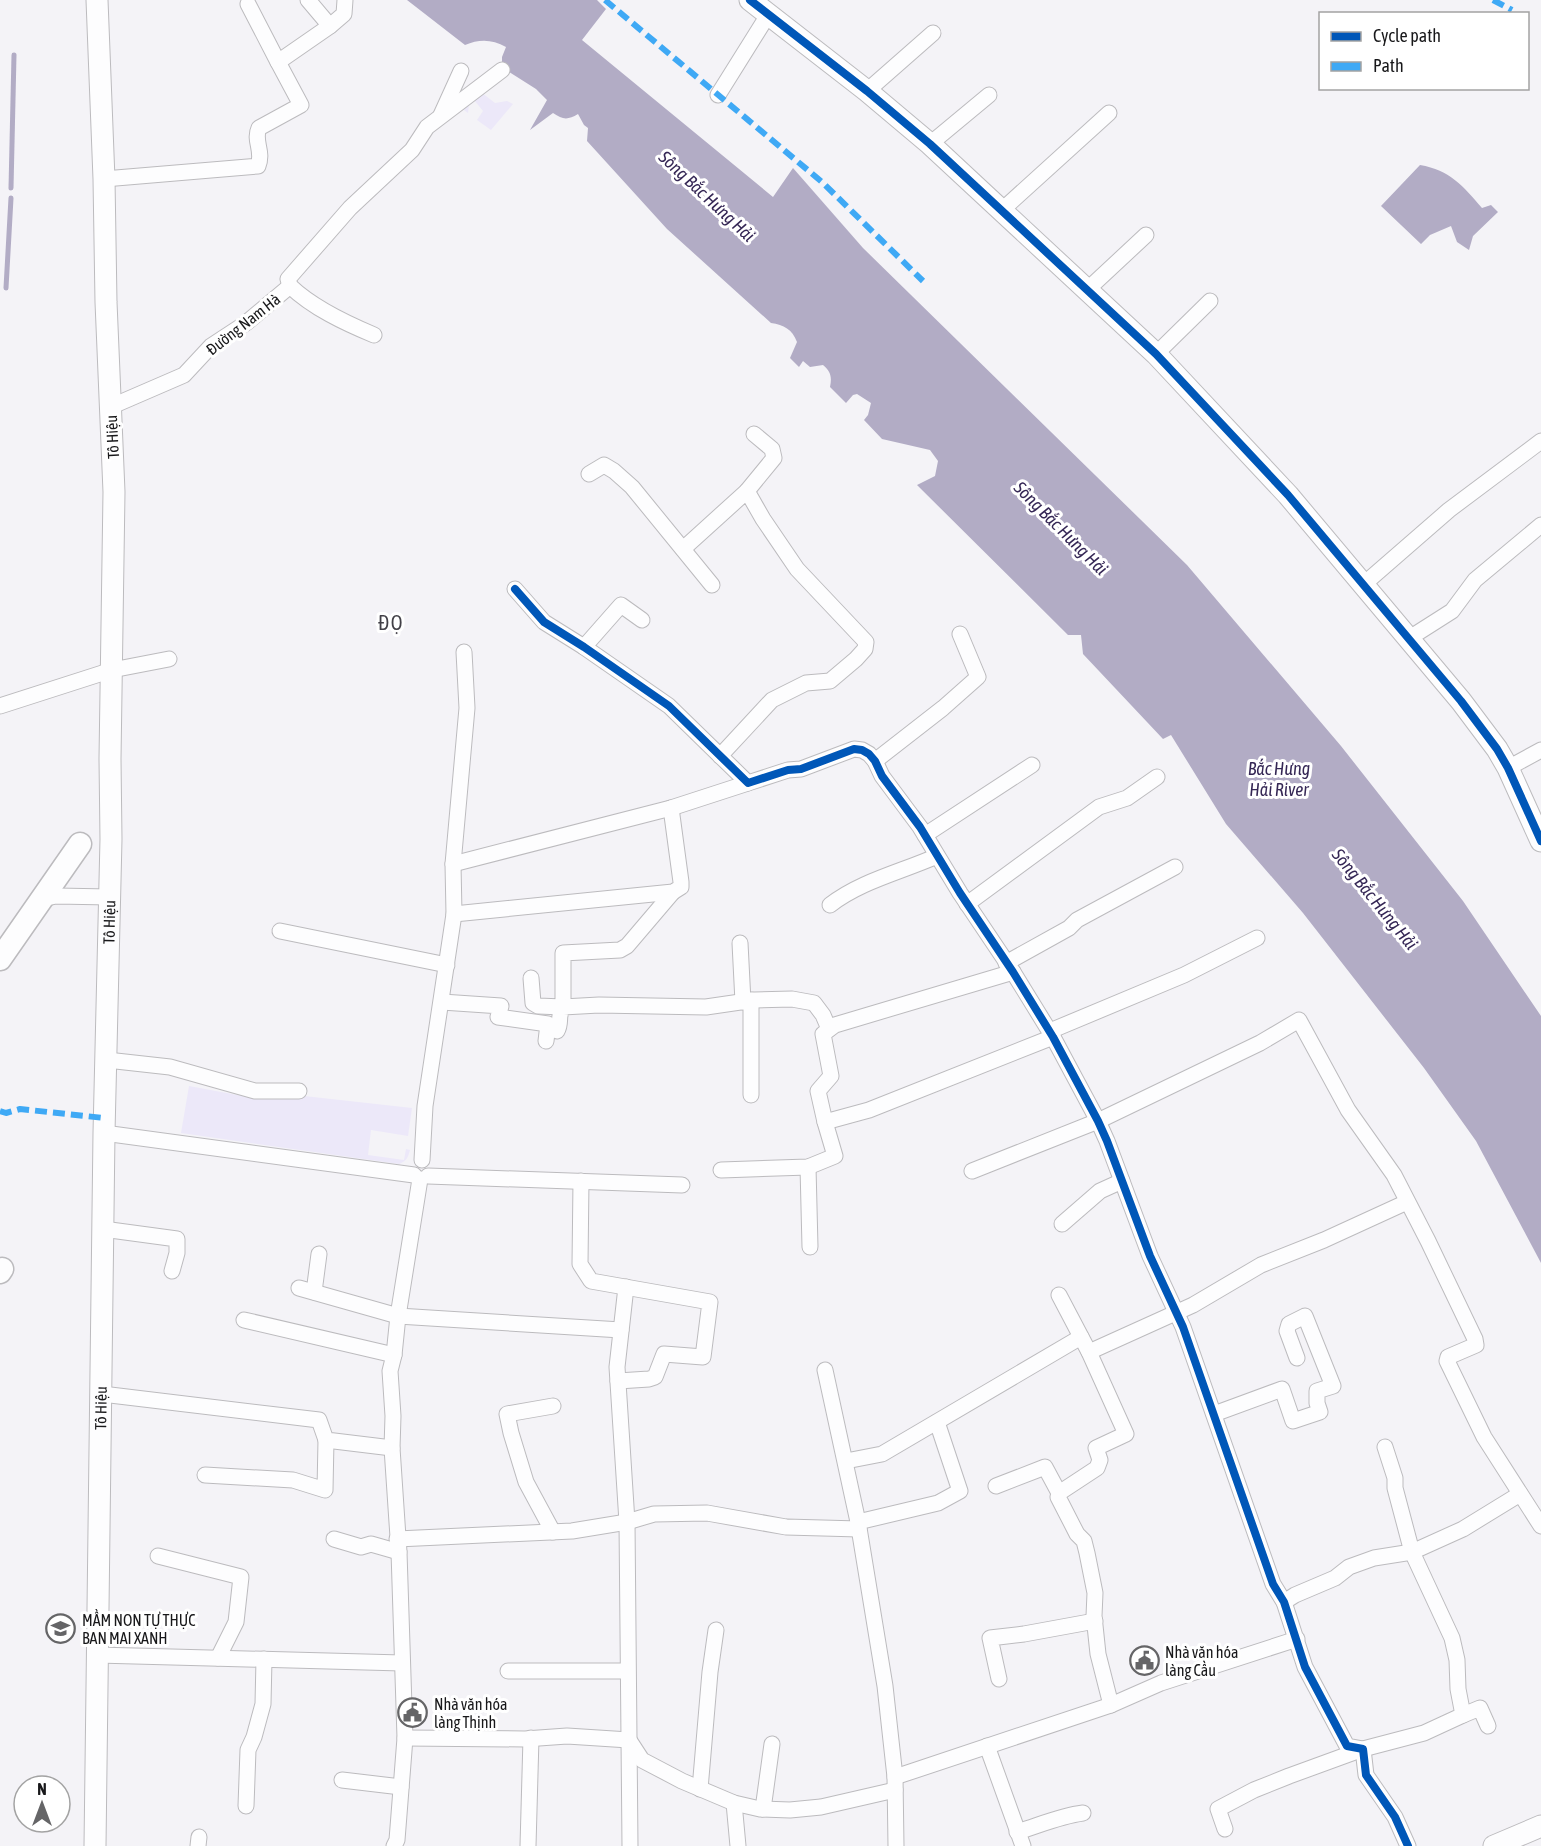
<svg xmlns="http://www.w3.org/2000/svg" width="1541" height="1846" font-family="'Asap Condensed',sans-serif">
<rect width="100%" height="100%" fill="#f4f3f7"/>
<g fill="#ece8f9">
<polygon points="475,79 477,89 495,103 507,101 513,104 491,130 477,120 483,111 470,95 468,113 457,105"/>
<path d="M189 1086 258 1099 275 1094 295 1095 412 1108 408 1136 371 1130 368 1155 404 1160 406 1149 410 1150C408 1157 407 1161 399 1164L181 1133Z"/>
</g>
<g fill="#b2acc5">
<path d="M407 0H597L606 9 582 40 773 197 793 168 863 248 1187 565 1341 746 1463 901 1541 1016V1263L1476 1141 1424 1068 1303 913 1226 824 1171 735 1163 739 1083 654 1081 635H1068L917 485 935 476 938 461 930 450 882 439 864 420 868 415 871 403 857 394 853 395 846 403 830 387C832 377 831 372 823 365L810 367 803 361 799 367 790 358 797 342C792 329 784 325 771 323L667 229 587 141 588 128 584 125 578 114C568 120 563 120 553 113L530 130 547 100 536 89 506 70 502 65V57L506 47C492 39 479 39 465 45Z"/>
<path d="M1420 165C1450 170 1463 186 1482 208L1491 205 1498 212 1473 236 1469 250 1457 242 1451 226 1430 235 1421 244 1381 206Z"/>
</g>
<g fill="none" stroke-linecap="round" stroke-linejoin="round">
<g stroke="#b2acc5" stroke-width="5">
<polyline points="11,188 14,55"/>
<polyline points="6,288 11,198"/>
</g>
<defs>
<g id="street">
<polyline points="248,4 278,62"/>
<polyline points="330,26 344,14 345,0"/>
<polyline points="867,91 933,33"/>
<polyline points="718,95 768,15"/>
<polyline points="441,115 461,71"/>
<polyline points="930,144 989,95"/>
<path d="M104 179 258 166C264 151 253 141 259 128L301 105 278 62 330 26 308 0"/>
<polyline points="1001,211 1109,113"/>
<polyline points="290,286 288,279 350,208 412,150 427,127 502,70"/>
<polyline points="1087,290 1146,235"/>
<polyline points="1156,354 1210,301"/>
<path d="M110 407 184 375 211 346 246 323 290 286C313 308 345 323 374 335"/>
<polyline points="589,474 604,465 614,471 632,487 712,585"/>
<polyline points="747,491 774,458 772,449 754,434"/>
<polyline points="683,549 747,491 763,519 797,569 866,642 865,649 856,659 830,681 806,683 772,700 720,756"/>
<polyline points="1364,584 1449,510 1541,441"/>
<polyline points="515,589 544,622 584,647 669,706 748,783 788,770 801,769 854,749 862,750 869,754 875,761 882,776 920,827 960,893 1013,972 1053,1037 1098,1121 1107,1141 1150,1256 1183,1327 1273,1584 1284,1602 1305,1667 1347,1746 1363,1749 1366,1775 1395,1817 1408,1846"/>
<polyline points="1408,639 1452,611 1475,580 1541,525"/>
<polyline points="584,647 621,605 642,620"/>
<polyline points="0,706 112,670 169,659"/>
<polyline points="875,761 943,708 978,677 960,634"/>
<polyline points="1508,768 1541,750"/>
<polyline points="925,835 1032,765"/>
<polyline points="453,864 671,808 748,783"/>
<polyline points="42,899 56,896 110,897"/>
<polyline points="967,904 1099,807 1127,798 1157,777"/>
<path d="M830 905C861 881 901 872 937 856"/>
<polyline points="454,914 673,892 681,887 681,882 671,808"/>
<polyline points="280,931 447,965"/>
<polyline points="740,943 743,1002"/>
<polyline points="1006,963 1069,928 1077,920 1175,867"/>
<polyline points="1013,972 835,1025 823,1034 831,1076 818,1091 825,1122 869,1110 1053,1037"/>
<polyline points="531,978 533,1003 538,1006 563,1007 563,953 620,950 627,946 673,892"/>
<polyline points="442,1002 501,1006 498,1017 548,1024 546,1041"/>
<path d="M557 1031C562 1023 557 1015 563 1007L599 1005 706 1007 754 1000 792 999 814 1003 823 1015 829 1029"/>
<polyline points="1050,1031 1184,975 1257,938"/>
<polyline points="107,1060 170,1067 255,1091 299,1091"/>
<polyline points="751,1095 751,1000"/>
<polyline points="104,1133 414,1175"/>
<polyline points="422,1160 425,1106 454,914 453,864 467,708 464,652"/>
<polyline points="808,1167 810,1247"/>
<polyline points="721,1170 808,1167 835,1156 825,1122"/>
<polyline points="972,1171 1098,1121 1260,1043 1299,1020 1348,1110 1394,1175 1428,1241 1475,1339 1476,1345 1448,1357 1447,1361 1484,1437 1541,1526"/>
<polyline points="428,1176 682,1185"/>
<polyline points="581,1181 580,1264 591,1281 710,1302 703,1357 664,1354 655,1377 649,1379 618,1381"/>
<polyline points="1062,1224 1100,1191 1122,1181"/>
<polyline points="103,1229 177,1239 177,1253 172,1271"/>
<polyline points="626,1287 617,1367 627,1522 630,1846"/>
<polyline points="299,1288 398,1316 621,1330"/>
<polyline points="314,1292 319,1254"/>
<polyline points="1059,1295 1089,1352 1126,1434 1096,1448 1100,1460 1097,1468 1059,1493 1058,1497 1077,1534 1084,1541 1087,1553 1095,1593 1094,1616 1098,1654 1111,1705"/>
<polyline points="244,1320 394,1355"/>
<polyline points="1089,1352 1193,1305 1261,1265 1324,1240 1407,1202"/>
<polyline points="825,1370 858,1522 885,1686 895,1777 896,1846"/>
<polyline points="102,1394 319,1420 326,1440 392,1448"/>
<polyline points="553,1406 507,1414 511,1433 526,1482 553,1532"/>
<polyline points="1214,1414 1282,1389 1293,1421 1320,1412 1317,1403 1317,1391 1333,1386 1305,1316 1289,1324 1287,1331 1297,1358"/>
<polyline points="846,1461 882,1454 1081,1337"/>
<polyline points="205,1475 293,1480 325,1490 326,1440"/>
<polyline points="996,1486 1045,1467 1059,1493"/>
<polyline points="858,1522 938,1503 960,1491 937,1422"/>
<polyline points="334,1539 361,1547 371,1544 399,1552"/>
<polyline points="397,1539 572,1531 627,1522 654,1514 707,1513 786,1527 859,1529"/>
<polyline points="158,1556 241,1577 236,1622 218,1658"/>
<polyline points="1284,1602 1295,1595 1335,1578 1349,1567 1374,1558 1412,1552 1463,1529 1520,1494"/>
<polyline points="97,1655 402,1663"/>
<polyline points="508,1671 627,1671"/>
<polyline points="999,1679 990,1638 1024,1634 1095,1621"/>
<polyline points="1463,1715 1480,1708 1488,1726"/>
<polyline points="405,1738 525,1739 567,1736 629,1740 642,1760 682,1781 734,1803 760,1809 790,1810 821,1807 895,1790"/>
<polyline points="987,1746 1023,1846"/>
<polyline points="895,1777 1111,1705 1161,1683 1297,1639"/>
<polyline points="342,1780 401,1787"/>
<polyline points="700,1789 710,1672 716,1630"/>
<polyline points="734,1803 738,1846"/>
<polyline points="246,1806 248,1750 254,1737 263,1704 264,1659"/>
<polyline points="763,1809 772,1744"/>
<polyline points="1225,1829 1218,1809 1254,1790 1289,1776 1363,1749 1424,1733 1463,1715 1458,1689 1457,1660 1452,1638 1412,1552 1395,1488 1395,1478 1385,1447"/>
<path d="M1017 1832C1040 1825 1060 1816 1083 1813"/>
<polyline points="198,1846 199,1837"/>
<polyline points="394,1846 397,1840 405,1738 399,1552 392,1448 393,1416 390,1371 394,1355 398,1316 420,1179"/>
<polyline points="528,1846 531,1738"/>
</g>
<g id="secondary">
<polyline points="750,0 867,91 930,144 1156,354 1288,495 1461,701 1497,749 1508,768 1541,841"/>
<path id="s1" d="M95 1846 104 1133 111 839 110 759 114 492 106 302 104 179 97 0"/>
<polyline points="1494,1846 1541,1826"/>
</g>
<g id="primary">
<polyline points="0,959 80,844"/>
<polyline points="0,1272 2,1269"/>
</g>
</defs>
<use href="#street" stroke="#bcbbbe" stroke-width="17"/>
<use href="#secondary" stroke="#bcbbbe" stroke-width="23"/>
<use href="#primary" stroke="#bcbbbe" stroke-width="25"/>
<use href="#street" stroke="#fdfdfe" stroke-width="15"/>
<use href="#secondary" stroke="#fdfdfe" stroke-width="21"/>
<use href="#primary" stroke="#fdfdfe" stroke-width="22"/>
<g stroke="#3fa9f5" stroke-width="6" stroke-dasharray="12 6" stroke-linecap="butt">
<polyline points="605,0 822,182 923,281"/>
<polyline points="1493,0 1512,10"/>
<polyline points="0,1111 6,1113 20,1109 104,1118"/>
</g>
<defs>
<g id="cycleway">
<polyline points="750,0 867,91 930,144 1156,354 1288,495 1461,701 1497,749 1508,768 1541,841"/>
<polyline points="515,589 544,622 584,647 669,706 748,783 788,770 801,769 854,749 862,750 869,754 875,761 882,776 920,827 960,893 1013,972 1053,1037 1098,1121 1107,1141 1150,1256 1183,1327 1273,1584 1284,1602 1305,1667 1347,1746 1363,1749 1366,1775 1395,1817 1408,1846"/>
</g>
</defs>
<use href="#cycleway" stroke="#fff" stroke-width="11"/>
<use href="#cycleway" stroke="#0057b8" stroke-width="8"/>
</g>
<defs>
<symbol id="school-ring" viewBox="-11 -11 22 22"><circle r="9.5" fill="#fff" stroke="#656567" stroke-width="1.5"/><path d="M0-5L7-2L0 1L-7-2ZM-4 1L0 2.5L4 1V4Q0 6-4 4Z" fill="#656567"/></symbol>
<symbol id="civic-ring" viewBox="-11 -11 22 22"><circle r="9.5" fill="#fff" stroke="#656567" stroke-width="1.5"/><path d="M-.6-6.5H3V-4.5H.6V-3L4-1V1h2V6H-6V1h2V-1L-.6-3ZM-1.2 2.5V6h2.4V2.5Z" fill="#656567"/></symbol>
</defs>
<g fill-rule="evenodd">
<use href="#school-ring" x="44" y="1612" width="33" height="33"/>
<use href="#civic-ring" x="1128" y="1644" width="33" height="33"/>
<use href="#civic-ring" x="396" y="1696" width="33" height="33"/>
</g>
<g text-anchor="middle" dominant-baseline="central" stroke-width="6" stroke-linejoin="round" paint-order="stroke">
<g font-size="16" fill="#18181a" stroke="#fff">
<text transform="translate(243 324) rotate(-38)">Đường Nam Hà</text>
<text transform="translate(112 437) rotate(-93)">Tô Hiệu</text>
<text stroke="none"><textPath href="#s1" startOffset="924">Tô Hiệu</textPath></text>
<text stroke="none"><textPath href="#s1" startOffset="438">Tô Hiệu</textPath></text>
</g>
<g font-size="16" fill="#18181a" stroke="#fff" text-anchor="start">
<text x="82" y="1620">MẦM NON TỰ THỰC<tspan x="82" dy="18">BAN MAI XANH</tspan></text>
<text x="1165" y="1652">Nhà văn hóa<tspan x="1165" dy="18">làng Cầu</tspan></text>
<text x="434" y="1704">Nhà văn hóa<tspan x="434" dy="18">làng Thịnh</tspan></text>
</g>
<g font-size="18" font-style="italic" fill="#352755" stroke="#fff">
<text transform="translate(707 196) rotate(43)">Sông Bắc Hưng Hải</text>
<text transform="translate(1061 528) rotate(45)">Sông Bắc Hưng Hải</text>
<text x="1279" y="768">Bắc Hưng<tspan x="1279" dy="21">Hải River</tspan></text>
<text transform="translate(1375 899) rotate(51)">Sông Bắc Hưng Hải</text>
</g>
<g font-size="20" letter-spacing="1.5" fill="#424047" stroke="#fff">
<text x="391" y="622">ĐỌ</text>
</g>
</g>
<rect x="1319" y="12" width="210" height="78" fill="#ffffff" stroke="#a3a3a3" stroke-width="1.5"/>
<rect x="1331" y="32" width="30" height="9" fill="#0057b8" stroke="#a3a3a3" stroke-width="1.5"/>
<text x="1373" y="42" font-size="18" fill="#18181a">Cycle path</text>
<rect x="1331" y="62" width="30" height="9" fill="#3fa9f5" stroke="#a3a3a3" stroke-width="1.5"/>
<text x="1373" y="72" font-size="18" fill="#18181a">Path</text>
<g transform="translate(42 1804)"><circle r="28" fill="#ffffff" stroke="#a3a3a3" stroke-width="1.5"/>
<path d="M0-4.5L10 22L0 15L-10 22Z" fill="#656567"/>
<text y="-9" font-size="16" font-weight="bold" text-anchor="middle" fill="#18181a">N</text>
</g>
</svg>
